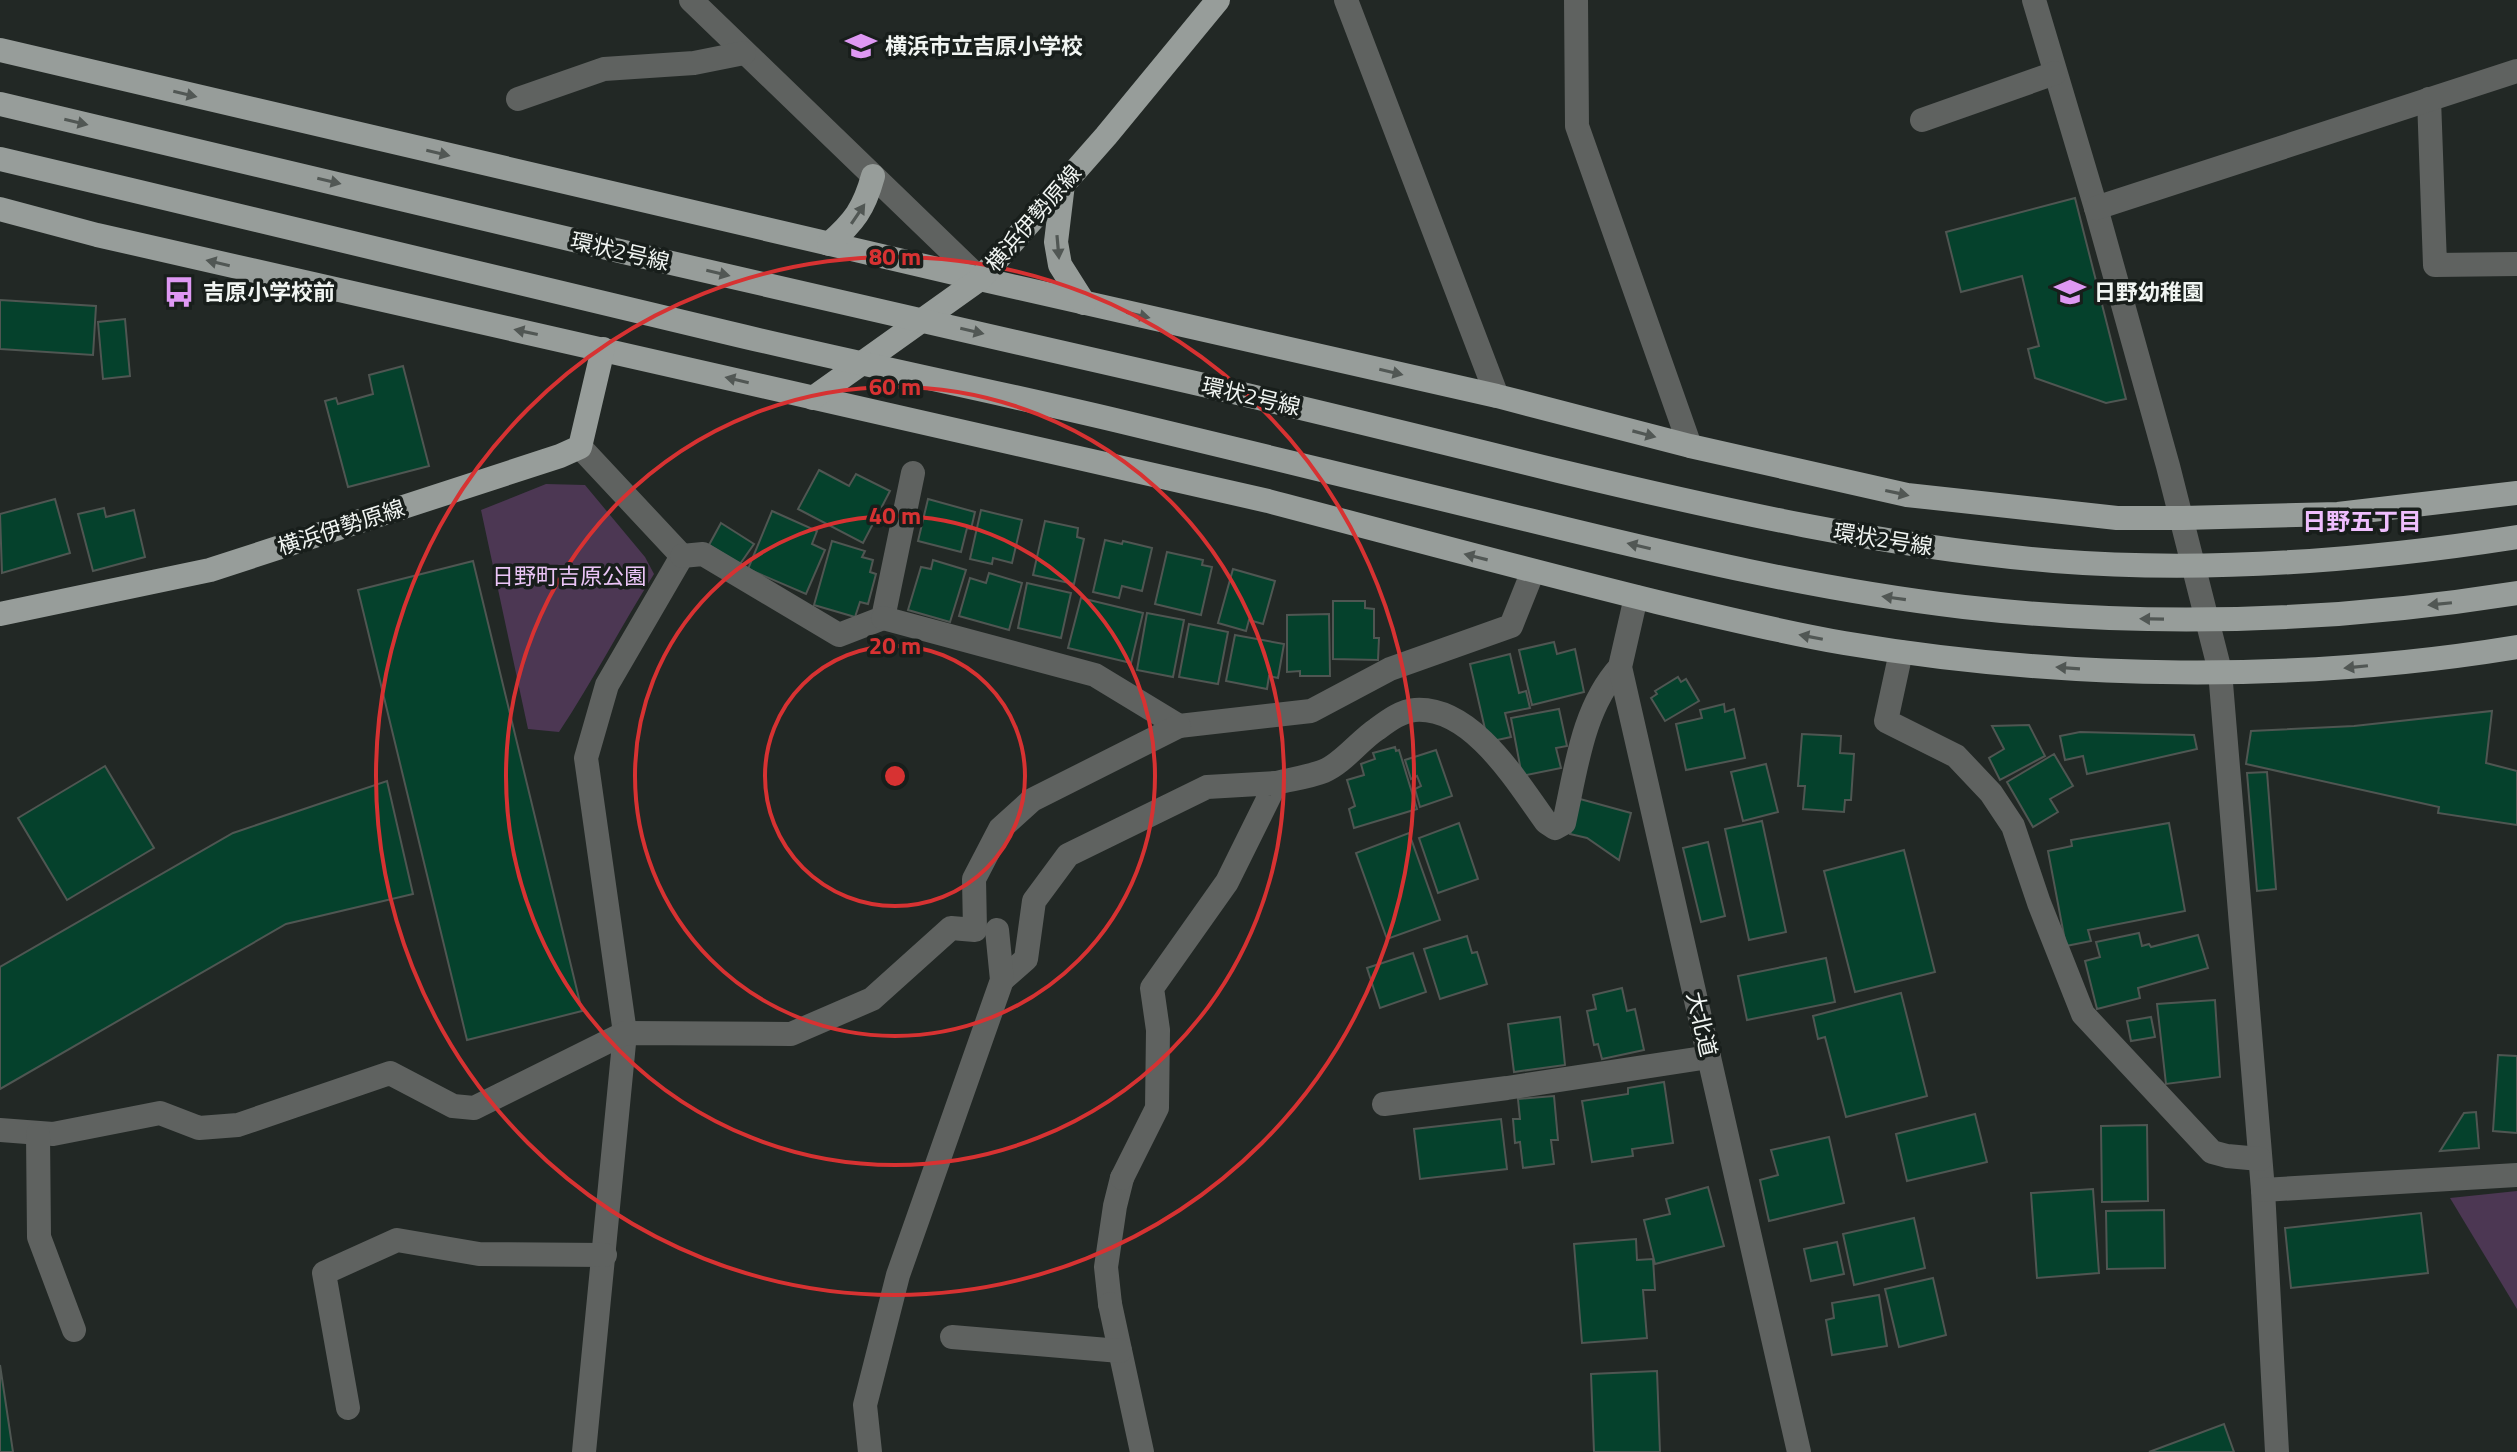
<svg xmlns="http://www.w3.org/2000/svg" width="2517" height="1452" font-family="'Titillium Web','Noto Sans JP',sans-serif">
<rect width="100%" height="100%" fill="#222825"/>
<g fill="#4c3753">
<path d="M546 484 585 485 645 557 654 574C621 626 593 681 559 732L528 729 481 510Z"/>
<polygon points="2517,1191 2517,1309 2450,1198"/>
</g>
<g fill="#05412c" stroke="#4f5652" stroke-width="2">
<polygon points="2075,198 2126,399 2106,403 2035,378 2028,349 2039,346 2022,276 1961,292 1946,232"/>
<polygon points="0,300 96,306 93,355 0,349"/>
<polygon points="125,319 130,376 103,379 98,322"/>
<polygon points="403,366 429,466 348,487 325,401 336,398 338,404 373,394 369,375"/>
<polygon points="819,470 849,486 856,474 890,491 863,543 798,509"/>
<polygon points="55,499 70,553 2,573 0,514"/>
<polygon points="928,499 975,512 971,529 967,528 961,552 918,541"/>
<polygon points="104,508 106,517 134,510 145,557 93,571 78,514"/>
<polygon points="981,510 1022,520 1012,563 993,558 992,564 970,559"/>
<polygon points="772,511 817,531 812,544 825,550 806,594 748,569"/>
<polygon points="1045,521 1078,528 1077,537 1084,539 1074,584 1033,575"/>
<polygon points="721,523 754,544 740,564 709,545"/>
<polygon points="1105,540 1122,544 1123,541 1152,548 1142,591 1122,586 1119,598 1093,592"/>
<polygon points="832,541 865,551 862,557 873,560 870,572 876,574 868,604 860,602 855,617 814,605"/>
<polygon points="1167,552 1203,560 1202,565 1212,567 1201,615 1155,604"/>
<polygon points="933,560 966,570 950,622 908,610 921,567 931,569"/>
<polygon points="473,561 582,1011 467,1040 358,590"/>
<polygon points="1233,569 1275,581 1263,624 1249,620 1246,631 1218,623"/>
<polygon points="989,573 1022,583 1009,630 959,616 970,578 986,583"/>
<polygon points="1027,583 1071,593 1061,638 1018,628"/>
<polygon points="1081,598 1143,613 1131,663 1068,648"/>
<polygon points="1333,601 1365,601 1365,608 1374,609 1374,638 1379,638 1378,660 1333,659"/>
<polygon points="1147,613 1184,620 1173,677 1137,670"/>
<polygon points="1329,614 1330,676 1300,676 1300,671 1287,672 1287,615"/>
<polygon points="1189,624 1228,632 1218,684 1179,677"/>
<polygon points="1235,635 1284,644 1278,678 1269,676 1267,689 1226,681"/>
<polygon points="1554,642 1557,654 1575,649 1584,692 1532,705 1519,650"/>
<polygon points="1510,654 1519,693 1526,691 1530,708 1505,713 1511,737 1488,742 1470,664"/>
<polygon points="1678,677 1681,682 1686,679 1699,701 1665,721 1651,698 1657,694 1655,691"/>
<polygon points="1724,704 1725,712 1734,709 1745,758 1686,770 1676,724 1702,718 1700,710"/>
<polygon points="1559,709 1567,746 1556,748 1561,768 1522,776 1511,718"/>
<polygon points="2492,711 2486,763 2517,771 2517,825 2438,813 2439,807 2246,764 2251,731 2354,726"/>
<polygon points="2029,725 2045,756 2000,780 1989,758 2004,749 1992,726"/>
<polygon points="2080,732 2194,735 2197,749 2087,774 2083,756 2065,760 2060,736"/>
<polygon points="1802,734 1841,736 1840,753 1854,754 1851,800 1845,800 1844,812 1803,809 1805,786 1798,786"/>
<polygon points="1395,747 1396,751 1399,750 1417,809 1354,828 1349,809 1355,806 1347,780 1364,775 1361,764 1375,759 1373,753"/>
<polygon points="1436,750 1452,796 1420,807 1415,789 1421,786 1417,776 1411,779 1405,760"/>
<polygon points="2054,754 2073,786 2050,799 2058,812 2033,827 2007,782"/>
<polygon points="1766,764 1778,812 1743,821 1731,772"/>
<polygon points="105,766 154,848 67,900 18,818"/>
<polygon points="2267,772 2276,889 2257,891 2247,773"/>
<polygon points="387,781 413,894 286,924 0,1089 0,967 233,833"/>
<polygon points="1580,799 1631,813 1619,860 1587,838 1570,834"/>
<polygon points="1762,821 1786,932 1749,940 1725,829"/>
<polygon points="1459,823 1478,879 1438,893 1419,838"/>
<polygon points="2169,823 2185,911 2088,930 2091,941 2066,946 2048,851 2072,846 2071,840"/>
<polygon points="1409,833 1440,920 1387,939 1356,853"/>
<polygon points="1708,842 1725,916 1701,922 1683,848"/>
<polygon points="1904,850 1935,972 1855,992 1824,871"/>
<polygon points="2139,933 2142,946 2149,944 2151,947 2198,935 2208,968 2138,988 2140,998 2097,1009 2085,961 2100,957 2096,942"/>
<polygon points="1467,936 1472,953 1477,952 1487,984 1440,999 1424,949"/>
<polygon points="1413,953 1426,992 1380,1008 1367,968"/>
<polygon points="1826,958 1835,1002 1747,1020 1738,976"/>
<polygon points="1622,988 1627,1011 1635,1009 1644,1050 1602,1059 1598,1044 1594,1045 1587,1011 1596,1009 1593,995"/>
<polygon points="1901,993 1927,1096 1846,1117 1825,1037 1818,1039 1813,1016"/>
<polygon points="2215,1000 2220,1077 2166,1084 2157,1004"/>
<polygon points="1560,1017 1565,1065 1514,1072 1508,1024"/>
<polygon points="2151,1017 2155,1037 2131,1041 2127,1021"/>
<polygon points="2498,1055 2517,1056 2517,1133 2493,1131"/>
<polygon points="1664,1082 1673,1143 1632,1149 1633,1156 1592,1162 1582,1101 1628,1094 1628,1088"/>
<polygon points="1554,1096 1558,1140 1551,1140 1554,1164 1523,1168 1520,1142 1515,1143 1513,1119 1520,1119 1518,1099"/>
<polygon points="2476,1112 2479,1148 2440,1151 2464,1113"/>
<polygon points="1975,1114 1987,1162 1907,1181 1896,1134"/>
<polygon points="1501,1119 1507,1169 1420,1179 1414,1129"/>
<polygon points="2147,1125 2148,1201 2102,1202 2101,1126"/>
<polygon points="1829,1137 1844,1203 1769,1221 1760,1180 1778,1175 1771,1150"/>
<polygon points="1708,1187 1724,1246 1655,1264 1644,1220 1670,1214 1666,1199"/>
<polygon points="2093,1189 2099,1273 2037,1278 2031,1193"/>
<polygon points="2164,1210 2165,1268 2107,1269 2106,1211"/>
<polygon points="2421,1213 2428,1273 2291,1288 2285,1228"/>
<polygon points="1914,1218 1925,1268 1854,1285 1843,1234"/>
<polygon points="1636,1239 1637,1260 1653,1259 1655,1290 1643,1290 1647,1338 1582,1343 1574,1244"/>
<polygon points="1837,1242 1844,1274 1811,1281 1804,1249"/>
<polygon points="1933,1278 1946,1335 1899,1347 1885,1289"/>
<polygon points="1879,1295 1887,1346 1832,1355 1826,1320 1834,1318 1832,1303"/>
<polygon points="0,1365 13,1452 0,1452"/>
<polygon points="1657,1371 1660,1452 1594,1452 1591,1374"/>
<polygon points="2224,1424 2234,1452 2149,1452"/>
</g>
<g fill="none" stroke-linecap="round" stroke-linejoin="round">
<g stroke="#5f6260" stroke-width="24">
<polyline points="1576,0 1577,126 1690,446"/>
<path d="M1276 783C1291 779 1309 777 1324 771 1342 764 1360 740 1377 729 1388 721 1401 711 1415 710 1472 706 1517 782 1546 822L1555 828 1564 823C1576 770 1582 709 1620 667"/>
<polyline points="1384,1104 1507,1088 1709,1057"/>
<polyline points="1110,1304 1106,1267 1115,1206 1122,1178"/>
</g>
<g stroke="#5f6260" stroke-width="24">
<polyline points="691,0 980,279"/>
<polyline points="1346,0 1497,396"/>
<polyline points="2034,0 2096,208 2168,466 2220,671 2263,1190 2277,1452"/>
<polyline points="518,99 604,69 694,63 744,53"/>
<polyline points="2429,99 2435,265 2517,264"/>
<polyline points="1922,120 2055,73"/>
<polyline points="2096,208 2517,71"/>
<polyline points="580,447 682,556 607,685 586,758 625,1033 584,1452"/>
<polyline points="682,556 703,554 839,635 883,618 913,473"/>
<polyline points="1636,597 1620,667 1799,1452"/>
<polyline points="883,618 1095,675 1179,726 1311,711 1390,669 1511,626 1533,571"/>
<polyline points="1901,652 1886,721 1956,756 1991,793 2013,826 2039,903 2083,1014 2212,1152 2227,1156 2260,1159"/>
<polyline points="1002,980 1026,959 1034,901 1068,855 1207,787 1276,783 1227,882 1152,988 1158,1030 1157,1108 1122,1178"/>
<polyline points="0,1130 53,1134 160,1113 199,1128 238,1125 390,1073 453,1106 474,1108 625,1033 791,1034 872,999 951,928 975,930 974,879 1000,829 1032,800 1179,726"/>
<polyline points="38,1134 39,1237 74,1330"/>
<polyline points="2263,1190 2517,1175"/>
<polyline points="1110,1304 1142,1452"/>
<polyline points="952,1337 1120,1351"/>
<polyline points="348,1408 324,1273 397,1240 479,1254 605,1255"/>
<polyline points="870,1452 865,1405 898,1275 1002,980 997,930"/>
</g>
<g stroke="#979d9a" stroke-width="24">
<polyline points="0,50 980,279 1497,396 1690,446 1907,495 2117,518 2183,518 2338,514 2517,493"/>
<polyline points="1063,184 1056,242 1060,265 1084,303"/>
<path d="M0 209 97 235 1268 501C1398 535 1527 570 1657 602 1719 617 1781 632 1844 643 2063 680 2298 683 2517 647"/>
<path d="M829 244C854 222 864 209 873 176"/>
<polyline points="813,398 980,279 1106,136 1218,0"/>
<polyline points="0,614 210,570 560,456 580,447 603,349"/>
</g>
<g stroke="#979d9a" stroke-width="24">
<path d="M0 104C210 153 419 203 628 253 817 298 1006 339 1195 383 1316 411 1438 441 1559 471 1722 510 1886 547 2054 561 2208 573 2364 561 2517 537"/>
<path d="M0 159C243 216 485 276 729 333 858 364 989 390 1119 421 1257 454 1395 488 1533 521 1676 556 1818 590 1964 607 2148 628 2334 622 2517 593"/>
</g>
</g>
<defs><path id="oneway-solid" d="M-6-.8H1V-3.2L6.5 0L1 3.2V.8H-6Z" transform="scale(2)"/></defs>
<g fill="#515754">
<use href="#oneway-solid" transform="translate(185 94) rotate(13)"/>
<use href="#oneway-solid" transform="translate(76 122) rotate(13)"/>
<use href="#oneway-solid" transform="translate(438 153) rotate(13)"/>
<use href="#oneway-solid" transform="translate(329 181) rotate(13)"/>
<use href="#oneway-solid" transform="translate(858 214) rotate(-56)"/>
<use href="#oneway-solid" transform="translate(1058 247) rotate(85)"/>
<use href="#oneway-solid" transform="translate(218 263) rotate(-167)"/>
<use href="#oneway-solid" transform="translate(718 273) rotate(13)"/>
<use href="#oneway-solid" transform="translate(1138 315) rotate(13)"/>
<use href="#oneway-solid" transform="translate(972 331) rotate(13)"/>
<use href="#oneway-solid" transform="translate(526 332) rotate(-168)"/>
<use href="#oneway-solid" transform="translate(1391 372) rotate(13)"/>
<use href="#oneway-solid" transform="translate(737 380) rotate(-167)"/>
<use href="#oneway-solid" transform="translate(1644 434) rotate(15)"/>
<use href="#oneway-solid" transform="translate(1897 493) rotate(12)"/>
<use href="#oneway-solid" transform="translate(1639 546) rotate(-167)"/>
<use href="#oneway-solid" transform="translate(1476 557) rotate(-166)"/>
<use href="#oneway-solid" transform="translate(1894 598) rotate(-172)"/>
<use href="#oneway-solid" transform="translate(2440 604) rotate(174)"/>
<use href="#oneway-solid" transform="translate(2152 619) rotate(-179)"/>
<use href="#oneway-solid" transform="translate(1811 637) rotate(-169)"/>
<use href="#oneway-solid" transform="translate(2356 667) rotate(174)"/>
<use href="#oneway-solid" transform="translate(2068 668) rotate(-176)"/>
</g>
<g fill="none" stroke="#d73232" stroke-width="4">
<circle cx="895" cy="776" r="130"/>
<circle cx="895" cy="776" r="260"/>
<circle cx="895" cy="776" r="389"/>
<circle cx="895" cy="776" r="519"/>
</g>
<defs>
<symbol id="school-bare" viewBox="-9 -9 18 18"><path d="M0-5L7-2L0 1L-7-2ZM-4 1L0 2.5L4 1V4Q0 6-4 4Z" fill="#de98f3" stroke="#181e1b" stroke-width="2.5" paint-order="stroke"/></symbol>
<symbol id="bus-bare" viewBox="-9 -9 18 18"><path d="M-5-6H5V4H4V6H2V4H-2V6H-4V4H-5ZM-3.5-4V0h7V-4ZM-3.5 1.2v1.5H-2V1.2ZM2 1.2v1.5H3.5V1.2Z" fill="#de98f3" stroke="#181e1b" stroke-width="2.5" paint-order="stroke"/></symbol>
</defs>
<g fill-rule="evenodd">
<use href="#school-bare" x="839" y="24" width="44" height="44"/>
<use href="#bus-bare" x="157" y="270" width="44" height="44"/>
<use href="#school-bare" x="2048" y="270" width="44" height="44"/>
</g>
<g text-anchor="middle" dominant-baseline="central" stroke-width="7" stroke-linejoin="round" paint-order="stroke">
<g font-size="22" font-weight="bold" fill="#f1f5f2" stroke="#181e1b" text-anchor="start">
<text x="885" y="46">横浜市立吉原小学校</text>
<text x="203" y="292">吉原小学校前</text>
<text x="2094" y="292">日野幼稚園</text>
</g>
<g font-size="22" fill="#f1f5f2" stroke="#181e1b">
<text transform="translate(1033 218) rotate(-49)">横浜伊勢原線</text>
<text transform="translate(620 251) rotate(13)">環状2号線</text>
<text transform="translate(1251 396) rotate(13)">環状2号線</text>
<text transform="translate(341 527) rotate(-18)">横浜伊勢原線</text>
<text transform="translate(1883 539) rotate(9)">環状2号線</text>
<text transform="translate(1702 1024) rotate(77)">大北道</text>
</g>
<g font-size="22" fill="#ebc5f7" stroke="#181e1b">
<text x="569" y="576">日野町吉原公園</text>
</g>
<g font-size="24" font-weight="bold" fill="#efbefe" stroke="#181e1b">
<text x="2362" y="521">日野五丁目</text>
</g>
</g>
<circle cx="895" cy="776" r="12" fill="#d73232" stroke="#181e1b" stroke-width="4"/>
<g font-size="24" text-anchor="middle" font-weight="bold" fill="#d73232" stroke="#181e1b" stroke-width="7" stroke-linejoin="round" paint-order="stroke">
<text x="895" y="265">80 m</text>
<text x="895" y="395">60 m</text>
<text x="895" y="524">40 m</text>
<text x="895" y="654">20 m</text>
</g>
</svg>
